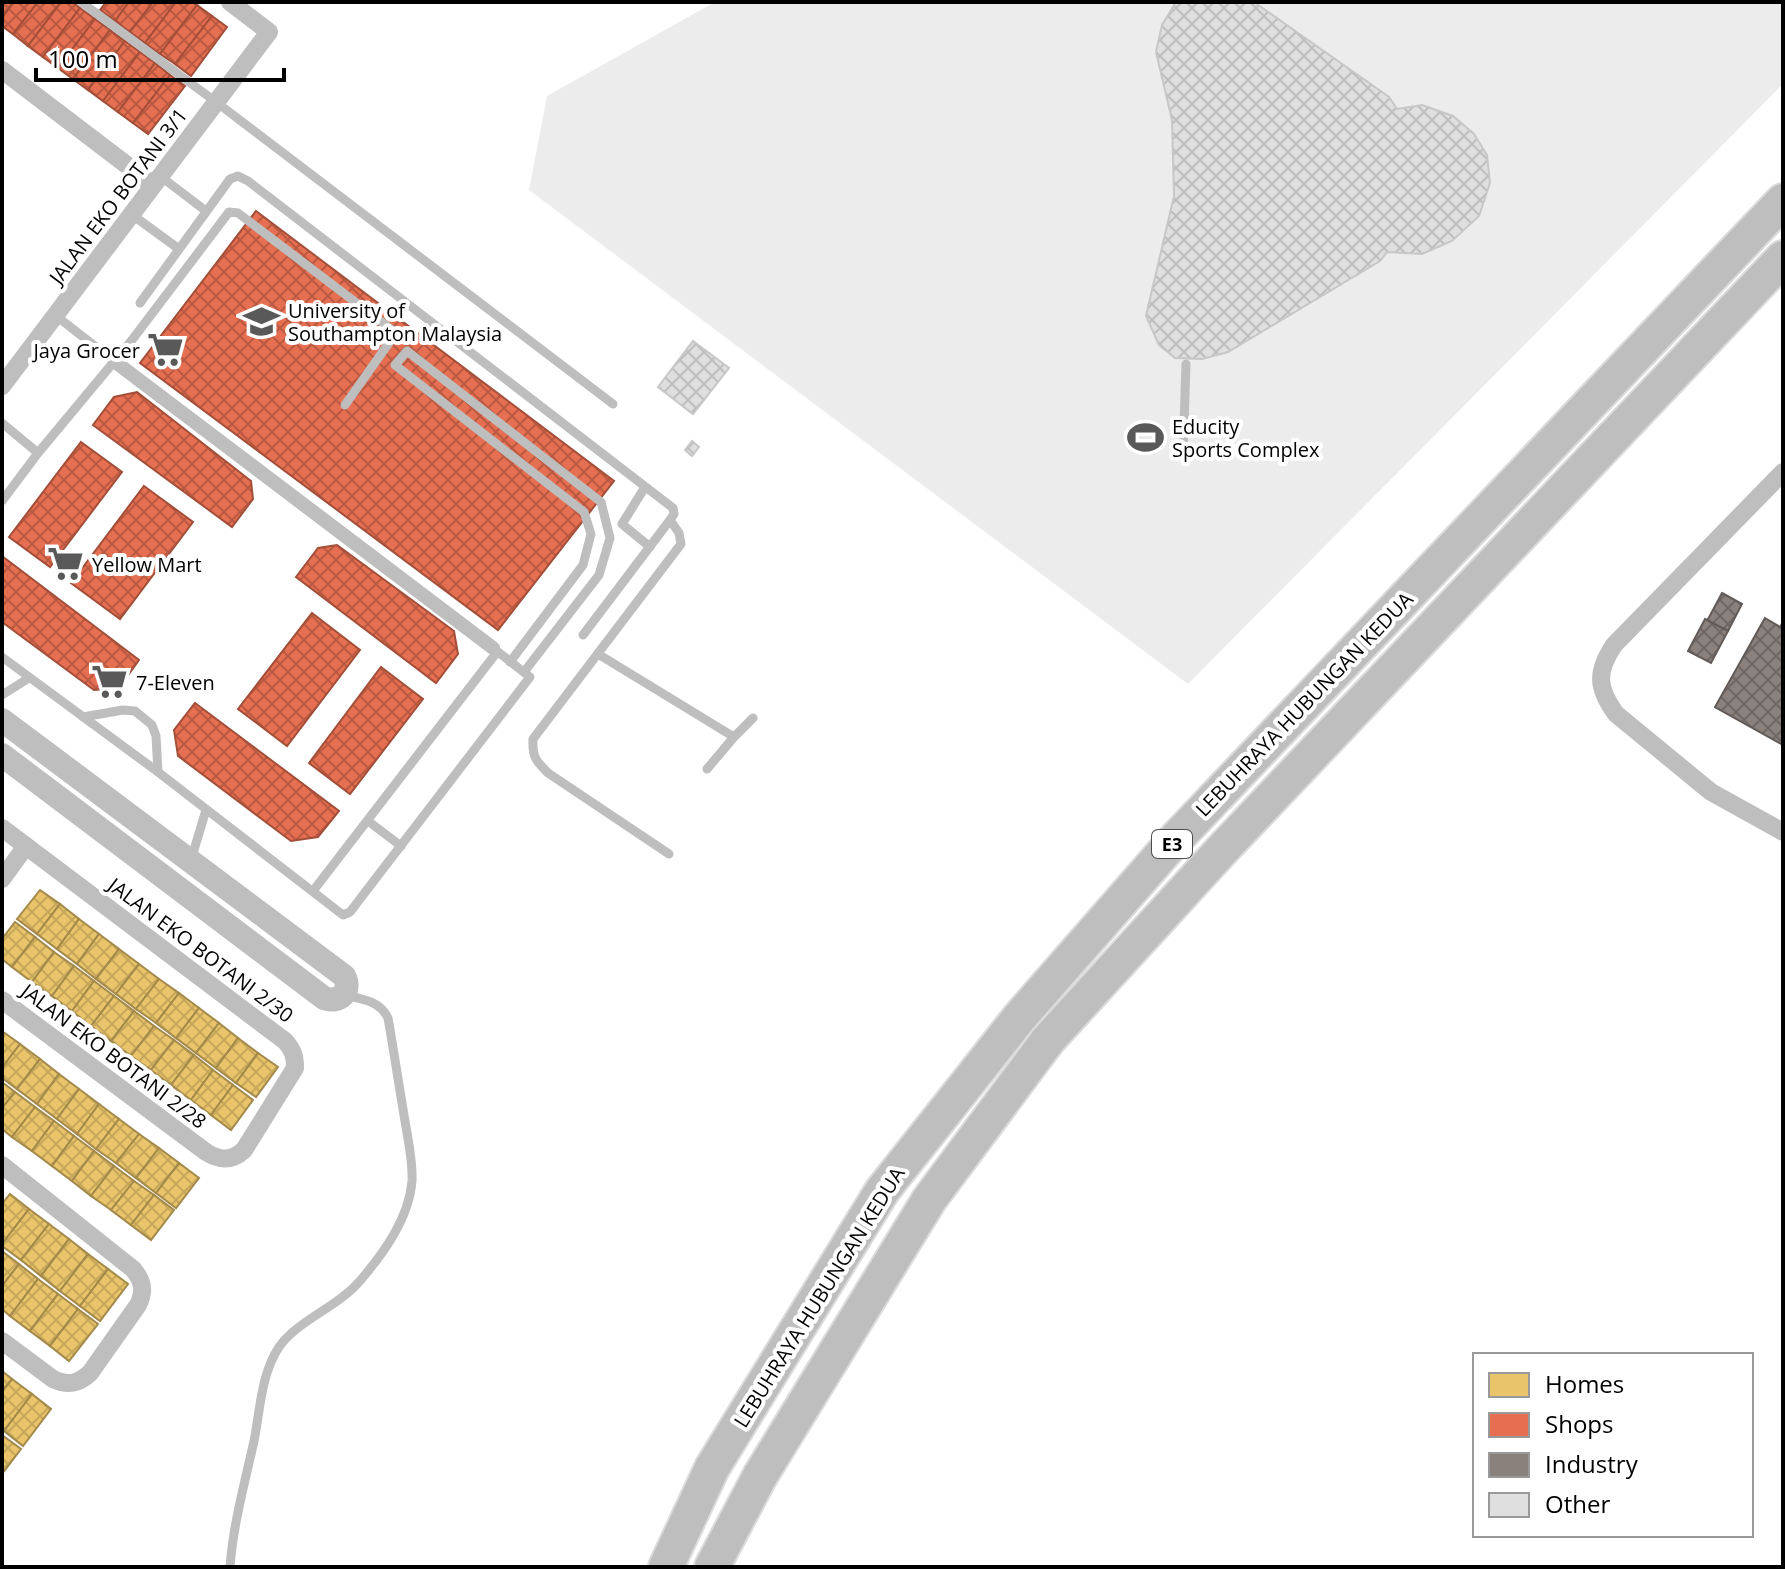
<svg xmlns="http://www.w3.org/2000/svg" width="1785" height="1569" font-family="'Open Sans',sans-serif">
<defs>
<pattern id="homes-cross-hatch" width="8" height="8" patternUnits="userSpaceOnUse" patternTransform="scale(2)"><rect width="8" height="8" fill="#e9c46a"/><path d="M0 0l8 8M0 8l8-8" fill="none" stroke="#c6a75a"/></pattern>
<pattern id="shops-cross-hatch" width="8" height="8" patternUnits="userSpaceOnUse" patternTransform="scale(2)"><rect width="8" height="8" fill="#e76f51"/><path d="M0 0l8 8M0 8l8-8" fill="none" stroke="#b95941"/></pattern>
<pattern id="industry-cross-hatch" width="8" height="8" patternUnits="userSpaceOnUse" patternTransform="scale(2)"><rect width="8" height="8" fill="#8a817c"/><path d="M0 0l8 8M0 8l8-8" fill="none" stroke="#6e6763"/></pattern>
<pattern id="building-cross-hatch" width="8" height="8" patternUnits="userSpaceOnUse" patternTransform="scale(2)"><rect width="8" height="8" fill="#dfdfdf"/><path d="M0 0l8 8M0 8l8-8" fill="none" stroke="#bebebe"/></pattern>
</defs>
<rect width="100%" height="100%" fill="#fff"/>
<polygon fill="#ececec" points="715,2 1783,2 1783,84 1188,684 529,190 547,96"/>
<g fill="url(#homes-cross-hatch)" stroke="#a3894a" stroke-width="2">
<polygon points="40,890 60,904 37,934 17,919"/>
<polygon points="60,904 79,919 57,949 37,934"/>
<polygon points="79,919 99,934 77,964 57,949"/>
<polygon points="15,922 35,937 12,967 2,959 2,939"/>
<polygon points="99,934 119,949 96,979 77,964"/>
<polygon points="35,937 54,952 32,982 12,967"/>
<polygon points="119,949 139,964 116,994 96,979"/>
<polygon points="54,952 74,966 52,996 32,982"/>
<polygon points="139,964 159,979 136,1009 116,994"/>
<polygon points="74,966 94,981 72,1011 52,996"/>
<polygon points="159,979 179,993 156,1023 136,1009"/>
<polygon points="94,981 114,996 91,1026 72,1011"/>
<polygon points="179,993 199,1008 176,1038 156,1023"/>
<polygon points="114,996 134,1011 111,1041 91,1026"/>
<polygon points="199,1008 219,1023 196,1053 176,1038"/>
<polygon points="134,1011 154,1026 131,1056 111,1041"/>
<polygon points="219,1023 238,1038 216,1068 196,1053"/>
<polygon points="154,1026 174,1040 151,1070 131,1056"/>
<polygon points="2,1031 20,1044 2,1068"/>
<polygon points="238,1038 258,1053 236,1083 216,1068"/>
<polygon points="174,1040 194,1055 171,1085 151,1070"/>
<polygon points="20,1044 40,1059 17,1089 2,1078 2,1068"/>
<polygon points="258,1053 278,1067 256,1097 236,1083"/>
<polygon points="194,1055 213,1070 191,1100 171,1085"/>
<polygon points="40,1059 59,1074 37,1104 17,1089"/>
<polygon points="213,1070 233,1085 211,1115 191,1100"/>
<polygon points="59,1074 79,1089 57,1119 37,1104"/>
<polygon points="2,1082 15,1092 2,1108"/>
<polygon points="233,1085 253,1100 231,1130 211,1115"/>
<polygon points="79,1089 99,1104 77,1134 57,1119"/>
<polygon points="15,1092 35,1107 12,1137 2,1129 2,1108"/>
<polygon points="99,1104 119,1119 96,1149 77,1134"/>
<polygon points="35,1107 54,1121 32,1151 12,1137"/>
<polygon points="119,1119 139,1134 116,1163 96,1149"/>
<polygon points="54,1121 74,1136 52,1166 32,1151"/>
<polygon points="139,1134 159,1148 136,1178 116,1163"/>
<polygon points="74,1136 94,1151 72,1181 52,1166"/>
<polygon points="159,1148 179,1163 156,1193 136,1178"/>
<polygon points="94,1151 114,1166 91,1196 72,1181"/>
<polygon points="179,1163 199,1178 176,1208 156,1193"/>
<polygon points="114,1166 134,1181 111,1210 91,1196"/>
<polygon points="134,1181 154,1195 131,1225 111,1210"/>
<polygon points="10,1194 29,1209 2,1244 2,1204"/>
<polygon points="154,1195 174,1210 151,1240 131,1225"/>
<polygon points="29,1209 49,1224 21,1260 2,1246 2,1244"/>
<polygon points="49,1224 69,1239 41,1276 21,1260"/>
<polygon points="69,1239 88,1254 60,1291 41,1276"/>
<polygon points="2,1251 19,1264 2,1286"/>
<polygon points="88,1254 108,1269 80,1306 60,1291"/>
<polygon points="19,1264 38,1279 10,1316 2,1309 2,1286"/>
<polygon points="108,1269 128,1284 100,1321 80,1306"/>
<polygon points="38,1279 58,1294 30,1331 10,1316"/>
<polygon points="58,1294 78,1309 50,1346 30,1331"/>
<polygon points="78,1309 98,1324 69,1361 50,1346"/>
<polygon points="2,1371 12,1379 2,1392"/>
<polygon points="12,1379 32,1394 4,1431 2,1429 2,1392"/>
<polygon points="32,1394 51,1409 23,1446 4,1431"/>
<polygon points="2,1435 21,1449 2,1474"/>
</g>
<g fill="url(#shops-cross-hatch)" stroke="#a24e39" stroke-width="2">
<polygon points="2,2 14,2 2,18"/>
<polygon points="14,2 38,2 13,34 2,26 2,18"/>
<polygon points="38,2 61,2 28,46 13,34"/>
<polygon points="61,2 72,2 80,8 43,57 28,46"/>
<polygon points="106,2 129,2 115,21 100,10"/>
<polygon points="129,2 153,2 130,32 115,21"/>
<polygon points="153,2 176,2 145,43 130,32"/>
<polygon points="176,2 192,2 197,5 160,54 145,43"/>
<polygon points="197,5 212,16 175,64 160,54"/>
<polygon points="80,8 95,19 58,68 43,57"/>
<polygon points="212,16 227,27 191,76 175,64"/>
<polygon points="95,19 110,30 73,79 58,68"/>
<polygon points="110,30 125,41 88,90 73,79"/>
<polygon points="125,41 140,52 103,101 88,90"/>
<polygon points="140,52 155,63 118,112 103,101"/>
<polygon points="155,63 170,75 133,123 118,112"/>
<polygon points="170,75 185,86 148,134 133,123"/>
<polygon points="256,211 614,481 498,630 140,363"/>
<polygon points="137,392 251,481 253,499 232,527 93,425 114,397"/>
<polygon points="81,442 122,472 50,567 9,537"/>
<polygon points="144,486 193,522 120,619 71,583"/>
<polygon points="337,545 454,631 458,654 436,683 296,577 318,548"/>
<polygon points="2,556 139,660 119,688 94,690 2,622"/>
<polygon points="312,613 360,650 287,746 238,709"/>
<polygon points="381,667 423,699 350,794 309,763"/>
<polygon points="195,703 339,811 318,837 291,841 178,756 174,730"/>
</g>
<g fill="url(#industry-cross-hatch)" stroke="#615a57" stroke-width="2">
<polygon points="1722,593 1742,604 1728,631 1707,621"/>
<polygon points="1765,618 1780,627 1783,622 1783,745 1715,707"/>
<polygon points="1705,619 1728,631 1711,663 1688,651"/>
</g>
<g fill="url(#building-cross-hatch)" stroke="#c7c7c7" stroke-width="2">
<polygon points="1176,2 1254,2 1389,97 1397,109 1422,105 1453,116 1474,134 1487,155 1490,183 1479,216 1452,241 1422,254 1387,252 1380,261 1228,352 1202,359 1175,358 1159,345 1146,316 1174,196 1172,120 1156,52 1162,25"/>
<polygon points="693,341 729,368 693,414 658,387"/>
<polygon points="692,441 699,447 692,456 685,450"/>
</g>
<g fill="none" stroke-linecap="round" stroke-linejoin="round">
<defs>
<g id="motorway">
<polyline points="666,1567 712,1468 882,1191 1019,1018 1172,843 1783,201"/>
<polyline points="712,1567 760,1476 929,1200 1048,1040 1220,852 1783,258"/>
</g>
</defs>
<use href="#motorway" stroke="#dbdbdb" stroke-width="38"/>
<g stroke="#bebebe" stroke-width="9">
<polyline points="81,2 216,102 613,404"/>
<polyline points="160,176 206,211"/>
<polyline points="131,214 179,249"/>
<polyline points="140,303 230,179 238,176 248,181 673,508 674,514 670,520 583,635"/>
<polyline points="55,315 114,361"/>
<polyline points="2,423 38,453"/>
<polyline points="1183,456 1186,364"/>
<polyline points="645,487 622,524 650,547"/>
<polyline points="2,501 38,453 132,340 229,212 238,213 396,333 345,405"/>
<polyline points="598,654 734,737"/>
<polyline points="2,657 158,772 343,915 350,912 530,677 493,648"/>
<polyline points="510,662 583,565 591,534 584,512 395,365 407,351 601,502 610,538 599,575 524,672"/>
<polyline points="2,695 29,678"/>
<polyline points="83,717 123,710 135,711 152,725 156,736 158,772"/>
<polyline points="707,769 734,737 753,718"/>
<polyline points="368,821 401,846"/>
<path d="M669 854 548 773C536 761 532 757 533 739L681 544 679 533 670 520"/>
<polyline points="191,860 206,810"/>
<polyline points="313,891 497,652"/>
<path d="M230 1567C233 1525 245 1482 254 1441 260 1411 261 1374 279 1347 297 1321 336 1308 359 1282 383 1254 409 1219 412 1181 413 1161 408 1140 405 1121 399 1086 394 1052 388 1018 379 1000 361 999 344 995"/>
</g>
<polyline stroke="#bebebe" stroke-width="14" points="114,361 493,648"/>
<g stroke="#bebebe" stroke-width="18">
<polyline points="2,70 153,185"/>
<polyline points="2,386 269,32 230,2"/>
<path d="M1783 472 1614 645C1596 672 1597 688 1616 714L1711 792 1783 832"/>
<path d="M2 828 285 1041C293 1050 295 1056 295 1068L244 1150C232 1161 220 1161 206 1152L2 1000"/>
<polyline points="2,879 26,846"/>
<path d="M2 1165 133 1269C143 1281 145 1291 138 1305L90 1373C78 1384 68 1386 53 1379L2 1341"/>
</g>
<path stroke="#bebebe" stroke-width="24" d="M2 720 344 976C352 991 340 1004 324 998L2 755"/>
<use href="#motorway" stroke="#bebebe" stroke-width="34"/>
</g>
<defs>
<symbol id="university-bare" viewBox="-9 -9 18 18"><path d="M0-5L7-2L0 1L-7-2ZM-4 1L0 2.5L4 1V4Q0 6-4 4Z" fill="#595959" stroke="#fff" stroke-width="2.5" paint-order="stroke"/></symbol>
<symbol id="supermarket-bare" viewBox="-9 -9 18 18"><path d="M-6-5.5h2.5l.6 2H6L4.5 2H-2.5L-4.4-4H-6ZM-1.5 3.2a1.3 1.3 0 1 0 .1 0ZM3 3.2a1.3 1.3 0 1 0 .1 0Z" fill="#595959" stroke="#fff" stroke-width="2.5" paint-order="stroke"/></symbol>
<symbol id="stadium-bare" viewBox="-9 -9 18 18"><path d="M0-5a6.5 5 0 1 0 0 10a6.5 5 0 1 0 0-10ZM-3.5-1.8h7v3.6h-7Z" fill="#595959" stroke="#fff" stroke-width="2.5" paint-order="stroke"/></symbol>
</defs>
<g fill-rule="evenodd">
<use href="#university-bare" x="236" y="296" width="51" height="51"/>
<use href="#supermarket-bare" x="140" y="324" width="51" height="51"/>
<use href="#stadium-bare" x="1120" y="412" width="51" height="51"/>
<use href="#supermarket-bare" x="40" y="538" width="51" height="51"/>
<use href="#supermarket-bare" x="84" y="656" width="51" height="51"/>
</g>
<g text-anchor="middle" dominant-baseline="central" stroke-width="8" stroke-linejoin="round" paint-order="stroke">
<rect fill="#fff" stroke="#4c4c4c" stroke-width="2" x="1152" y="830" width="40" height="28" rx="6"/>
<g font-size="18" font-weight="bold" fill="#000">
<text x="1172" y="844">E3</text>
</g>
<g font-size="20" fill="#000" stroke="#fff">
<text transform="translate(118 196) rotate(-53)">JALAN EKO BOTANI 3/1</text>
<text transform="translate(1304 704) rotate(-46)">LEBUHRAYA HUBUNGAN KEDUA</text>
<text transform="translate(201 950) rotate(37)">JALAN EKO BOTANI 2/30</text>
<text transform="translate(114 1056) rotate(37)">JALAN EKO BOTANI 2/28</text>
<text transform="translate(819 1297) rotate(-58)">LEBUHRAYA HUBUNGAN KEDUA</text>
</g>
<g font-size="20" fill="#000" stroke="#fff" text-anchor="start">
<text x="288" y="310">University of<tspan x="288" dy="23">Southampton Malaysia</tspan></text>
<text x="140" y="350" text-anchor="end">Jaya Grocer</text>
<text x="1172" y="426">Educity<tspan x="1172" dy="23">Sports Complex</tspan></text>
<text x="92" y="564">Yellow Mart</text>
<text x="136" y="682">7-Eleven</text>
</g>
</g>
<rect width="1785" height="1569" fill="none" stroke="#000000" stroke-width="8"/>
<rect x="1473" y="1353" width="280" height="184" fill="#ffffff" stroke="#999999" stroke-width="2"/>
<rect x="1489" y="1373" width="40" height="24" fill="#e9c46a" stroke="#999999" stroke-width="2"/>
<text x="1545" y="1393" font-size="24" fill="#000000">Homes</text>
<rect x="1489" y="1413" width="40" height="24" fill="#e76f51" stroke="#999999" stroke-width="2"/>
<text x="1545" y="1433" font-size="24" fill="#000000">Shops</text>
<rect x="1489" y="1453" width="40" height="24" fill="#8a817c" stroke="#999999" stroke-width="2"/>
<text x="1545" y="1473" font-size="24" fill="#000000">Industry</text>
<rect x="1489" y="1493" width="40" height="24" fill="#dfdfdf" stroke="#999999" stroke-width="2"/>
<text x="1545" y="1513" font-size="24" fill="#000000">Other</text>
<path d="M36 68v12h248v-12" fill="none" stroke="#000000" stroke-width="4"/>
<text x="48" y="68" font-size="24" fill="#000000" stroke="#ffffff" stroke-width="6" paint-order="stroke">100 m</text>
</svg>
